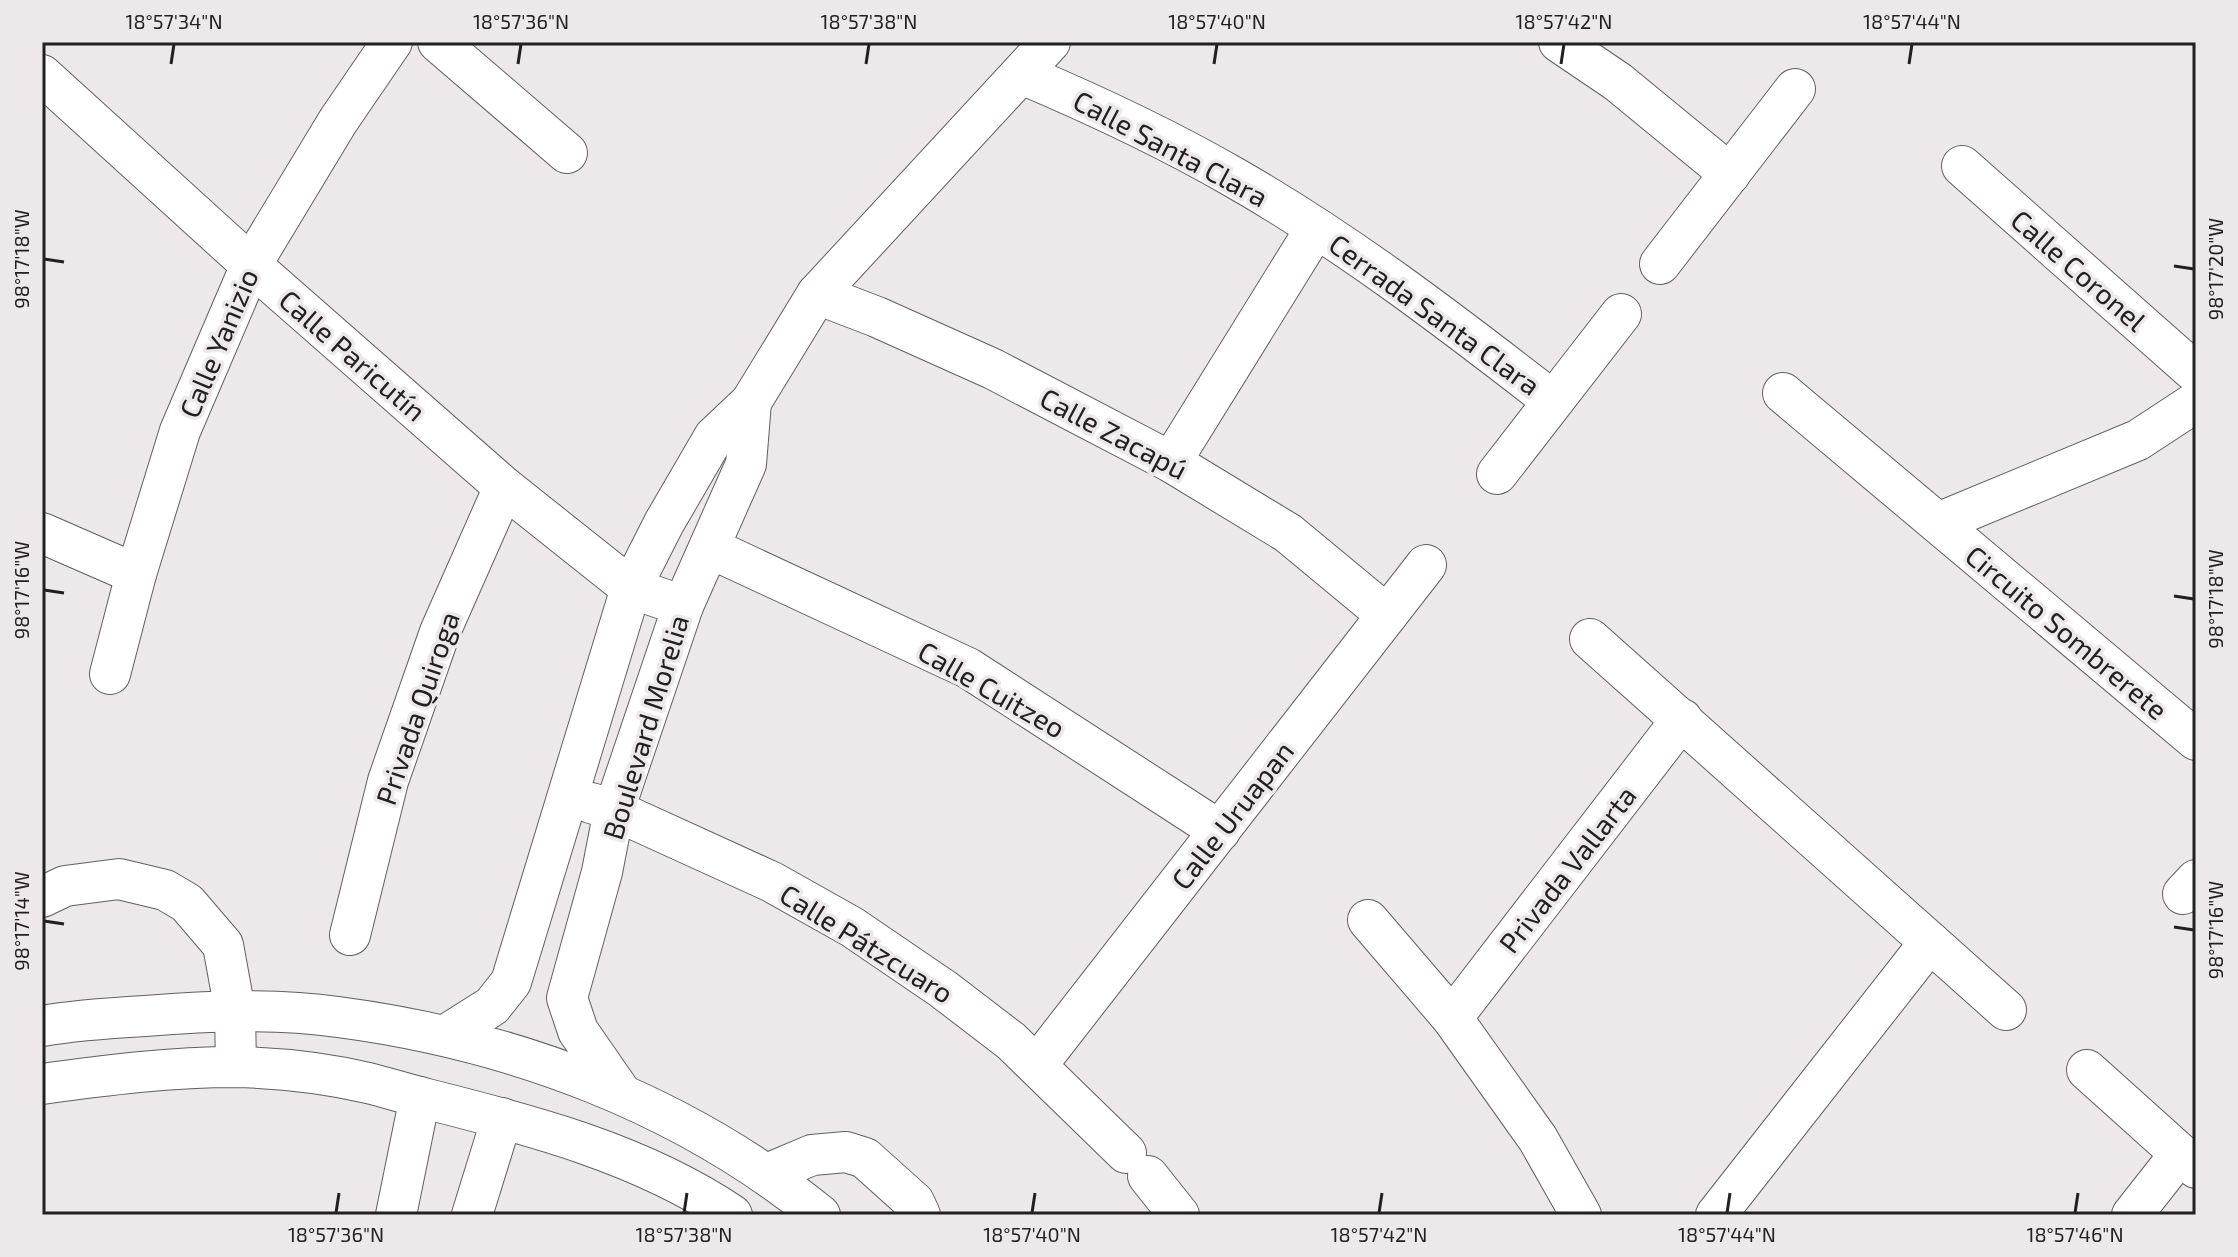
<svg xmlns="http://www.w3.org/2000/svg" width="2238" height="1257" font-family="'Exo 2',sans-serif">
<rect width="100%" height="100%" fill="#ede9eb"/>
<g fill="none" stroke-linecap="round" stroke-linejoin="round">
<defs>
<g id="minor">
<polyline points="438,42 567,153"/>
<polyline points="1559,42 1618,82 1730,174"/>
<path d="M1022 74C1095 105 1166 138 1235 178 1347 242 1451 322 1553 401"/>
<polyline points="42,75 251,265 504,487 631,588 683,606"/>
<polyline points="1962,166 2196,373"/>
<polyline points="1660,264 1795,89"/>
<polyline points="817,294 877,317 993,369 1171,462 1288,533 1387,615"/>
<polyline points="1783,393 2196,740"/>
<polyline points="1171,462 1316,228"/>
<polyline points="1497,474 1621,314"/>
<polyline points="1938,523 2138,440 2196,402"/>
<polyline points="42,533 136,574"/>
<polyline points="710,548 968,668 1220,831"/>
<polyline points="1590,639 2006,1010"/>
<polyline points="110,674 136,574 180,431 251,265 338,121 392,42"/>
<polyline points="591,803 614,810 772,882 852,927 943,989 1011,1041 1126,1153"/>
<polyline points="2183,894 2196,880"/>
<polyline points="42,897 65,886 119,879 165,890 187,903 223,945 235,1011 236,1067"/>
<polyline points="1368,920 1452,1018 1538,1139 1581,1215"/>
<polyline points="350,935 388,781 440,632 504,487"/>
<polyline points="1452,1018 1682,719"/>
<path d="M42 1026C76 1020 110 1018 145 1016 209 1011 275 1008 338 1017 513 1040 682 1103 820 1215"/>
<polyline points="446,1035 492,1006 511,982 631,588 664,523 714,437 751,402 817,294 1050,42"/>
<polyline points="1037,1065 1426,565"/>
<polyline points="2087,1070 2196,1168"/>
<path d="M42 1084C106 1075 171 1067 236 1067 280 1068 325 1073 368 1083 388 1088 407 1094 427 1099 531 1125 642 1154 732 1215"/>
<polyline points="621,1093 578,1031 567,998 602,872 614,810 683,606 746,464 751,402"/>
<polyline points="767,1174 812,1155 846,1152 865,1158 914,1202 920,1215"/>
<polyline points="1148,1176 1179,1215"/>
<polyline points="396,1215 420,1097"/>
<polyline points="472,1215 502,1118"/>
<polyline points="1716,1215 1930,942"/>
<polyline points="2132,1215 2180,1154"/>
</g>
</defs>
<use href="#minor" stroke="#625f61" stroke-width="42"/>
<use href="#minor" stroke="#fff" stroke-width="40"/>
</g>
<path fill="none" stroke="#222021" stroke-width="3" d="M171 64 174 44M518 64 521 44M866 64 869 44M1214 64 1217 44M1561 64 1564 44M1909 64 1912 44M44 259 64 262M2174 266 2194 269M44 590 64 593M2174 596 2194 599M44 921 64 924M2174 927 2194 930M336 1213 339 1193M684 1213 687 1193M1032 1213 1035 1193M1379 1213 1382 1193M1727 1213 1730 1193M2075 1213 2078 1193"/>
<g text-anchor="middle" dominant-baseline="central" stroke-width="7" stroke-linejoin="round" paint-order="stroke">
<g font-size="28" fill="#222021" stroke="#ede9eb">
<text transform="translate(1171 148) rotate(28)">Calle Santa Clara</text>
<text transform="translate(2079 270) rotate(41)">Calle Coronel</text>
<text transform="translate(1435 314) rotate(36)">Cerrada Santa Clara</text>
<text transform="translate(218 343) rotate(-67)">Calle Yanizio</text>
<text transform="translate(353 355) rotate(41)">Calle Paricutín</text>
<text transform="translate(1114 433) rotate(28)">Calle Zacapú</text>
<text transform="translate(2067 632) rotate(40)">Circuito Sombrerete</text>
<text transform="translate(992 689) rotate(30)">Calle Cuitzeo</text>
<text transform="translate(417 708) rotate(-71)">Privada Quiroga</text>
<text transform="translate(645 727) rotate(-73)">Boulevard Morelia</text>
<text transform="translate(1232 815) rotate(-52)">Calle Uruapan</text>
<text transform="translate(1567 869) rotate(-52)">Privada Vallarta</text>
<text transform="translate(867 943) rotate(32)">Calle Pátzcuaro</text>
</g>
</g>
<rect width="2238" height="1257" fill="none" stroke="#ede9eb" stroke-width="88"/>
<rect x="44" y="44" width="2150" height="1169" fill="none" stroke="#222021" stroke-width="3"/>
<g font-size="20" text-anchor="middle" fill="#222021">
<text x="174" y="29">18°57'34"N</text>
<text x="521" y="29">18°57'36"N</text>
<text x="869" y="29">18°57'38"N</text>
<text x="1217" y="29">18°57'40"N</text>
<text x="1564" y="29">18°57'42"N</text>
<text x="1912" y="29">18°57'44"N</text>
<text transform="translate(22 259) rotate(-90)" y="7">98°17'18"W</text>
<text transform="translate(2216 269) rotate(-90)" y="7">98°17'20"W</text>
<text transform="translate(22 590) rotate(-90)" y="7">98°17'16"W</text>
<text transform="translate(2216 599) rotate(-90)" y="7">98°17'18"W</text>
<text transform="translate(22 921) rotate(-90)" y="7">98°17'14"W</text>
<text transform="translate(2216 930) rotate(-90)" y="7">98°17'16"W</text>
<text x="336" y="1242">18°57'36"N</text>
<text x="684" y="1242">18°57'38"N</text>
<text x="1032" y="1242">18°57'40"N</text>
<text x="1379" y="1242">18°57'42"N</text>
<text x="1727" y="1242">18°57'44"N</text>
<text x="2075" y="1242">18°57'46"N</text>
</g>
</svg>
